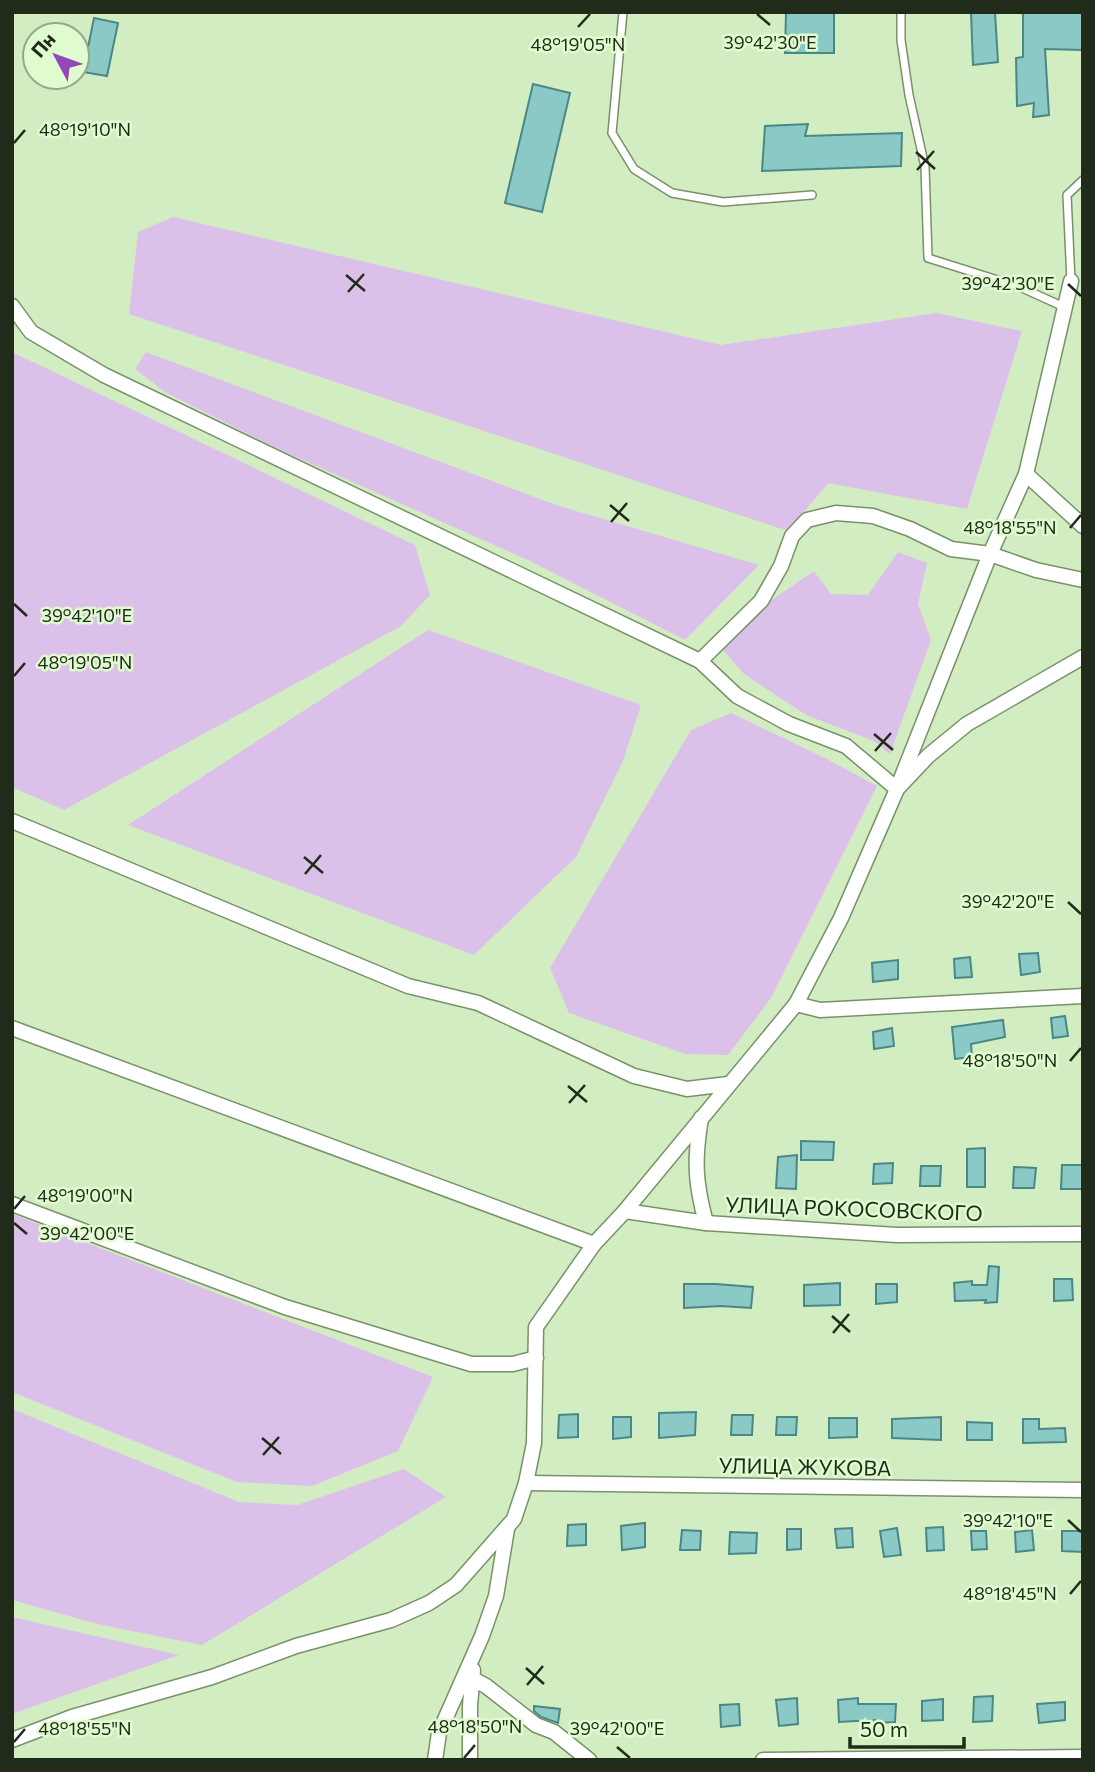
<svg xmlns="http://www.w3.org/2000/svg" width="1095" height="1772" font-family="Commissioner,sans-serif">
<rect width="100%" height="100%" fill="#d3edc2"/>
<g fill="#dbc1ea">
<polygon points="173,217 721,345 936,313 1022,331 967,509 828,483 788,531 129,314 138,232"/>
<polygon points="12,352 415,545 430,595 401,626 64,810 12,787"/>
<polygon points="146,352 556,505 759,565 685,640 530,561 276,448 165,392 135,369"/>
<polygon points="898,552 927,563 918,604 931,640 890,754 874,741 806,715 744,674 722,649 723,633 814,571 831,594 868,595"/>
<polygon points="428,630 641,705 623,761 576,857 474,955 128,825"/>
<polygon points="731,713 827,759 877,786 771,998 728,1055 685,1054 569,1013 550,968 691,730"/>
<polygon points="12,1214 433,1377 398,1451 312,1486 237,1482 12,1392"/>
<polygon points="12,1409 239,1502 297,1505 404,1469 446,1497 202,1645 97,1624 12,1600"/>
<polygon points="12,1617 179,1655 12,1714"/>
</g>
<g fill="#8bc9c7" stroke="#4a8886" stroke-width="2">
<polygon points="786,12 834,12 834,53 785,53"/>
<polygon points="971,12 995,12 998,62 973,65"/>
<polygon points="1023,12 1083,12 1083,50 1045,49 1049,115 1033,117 1034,103 1017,106 1016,58 1023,57"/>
<polygon points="94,18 118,23 107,76 83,72"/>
<polygon points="533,84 570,93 542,212 505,203"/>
<polygon points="808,124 805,136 902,133 901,166 762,171 765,126"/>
<polygon points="1038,953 1040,972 1021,975 1019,954"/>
<polygon points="970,957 972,977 955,978 954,959"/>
<polygon points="898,960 898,979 873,982 872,963"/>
<polygon points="1065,1016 1068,1036 1053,1038 1051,1018"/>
<polygon points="1003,1020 1005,1037 971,1044 972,1057 955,1059 952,1027"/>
<polygon points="892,1028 894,1046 874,1049 873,1032"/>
<polygon points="801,1141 834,1142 833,1160 801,1160"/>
<polygon points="985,1148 985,1187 967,1187 967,1149"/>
<polygon points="797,1155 796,1189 776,1188 778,1157"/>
<polygon points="893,1163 892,1183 873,1184 874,1164"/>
<polygon points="1062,1165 1083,1165 1083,1189 1061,1189"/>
<polygon points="921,1166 941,1166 940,1186 920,1186"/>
<polygon points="1014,1167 1036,1168 1034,1188 1013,1188"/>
<polygon points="989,1266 999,1267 997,1302 985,1303 986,1300 955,1301 954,1283 972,1281 972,1285 987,1285"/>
<polygon points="1054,1279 1072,1279 1073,1300 1054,1301"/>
<polygon points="840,1283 840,1305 804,1306 804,1285"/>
<polygon points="684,1284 716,1284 753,1287 751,1308 721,1306 684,1308"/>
<polygon points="876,1284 897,1284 897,1302 876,1304"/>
<polygon points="696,1412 695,1435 659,1438 659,1413"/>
<polygon points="578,1414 578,1437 558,1438 559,1415"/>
<polygon points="732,1415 753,1415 752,1435 731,1435"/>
<polygon points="613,1417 631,1417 631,1437 613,1439"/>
<polygon points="777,1417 797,1417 796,1435 776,1435"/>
<polygon points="941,1417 941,1440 892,1438 892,1419"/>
<polygon points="829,1418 857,1418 857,1437 829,1438"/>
<polygon points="1023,1419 1039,1419 1039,1429 1065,1428 1066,1442 1023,1443"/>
<polygon points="967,1422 992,1423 992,1440 967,1440"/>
<polygon points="645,1523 645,1547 622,1550 621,1526"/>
<polygon points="586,1524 586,1545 567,1546 568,1525"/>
<polygon points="943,1527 944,1550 927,1551 926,1528"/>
<polygon points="852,1528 853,1547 837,1548 835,1529"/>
<polygon points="897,1528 901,1555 884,1557 880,1531"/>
<polygon points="787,1529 801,1529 801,1549 787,1550"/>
<polygon points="682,1530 701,1531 700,1550 680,1550"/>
<polygon points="1032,1530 1034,1550 1016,1552 1015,1532"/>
<polygon points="971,1531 986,1531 987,1549 972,1550"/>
<polygon points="1062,1531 1083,1531 1083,1552 1062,1551"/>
<polygon points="730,1532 757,1533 756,1553 729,1554"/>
<polygon points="993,1696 992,1721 973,1722 974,1697"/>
<polygon points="797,1698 798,1724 779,1726 776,1700"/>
<polygon points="858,1698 858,1704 896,1704 895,1722 875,1723 875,1720 839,1722 838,1700"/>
<polygon points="943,1699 943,1720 922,1721 922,1701"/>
<polygon points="1065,1702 1065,1720 1039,1723 1037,1704"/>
<polygon points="739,1704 740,1725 721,1727 720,1705"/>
<polygon points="534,1706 560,1709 558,1723 541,1717 534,1711"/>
</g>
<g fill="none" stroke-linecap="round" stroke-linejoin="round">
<defs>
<g id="lane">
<polyline points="623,12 612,133 634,169 672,193 723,202 812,195"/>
<polyline points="901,12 901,40 909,95 925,167 928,258 1020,287 1064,307"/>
<polyline points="1071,281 1067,195 1083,180"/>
</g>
<g id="street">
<polyline points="12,306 31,332 104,375 700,661 761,601 781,566 792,536 807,520 836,513 873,516 910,529 951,549 990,554 1036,570 1083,580"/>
<polyline points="1026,474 1083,526"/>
<polyline points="700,661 737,696 789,724 846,746 897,789 928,756 967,724 1083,657"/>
<polyline points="12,821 408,986 478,1003 634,1076 687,1089 728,1084"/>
<polyline points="796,1004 820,1010 1083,996"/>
<polyline points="12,1028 594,1244"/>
<path d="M701 1118C694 1160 695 1182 706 1223"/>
<polyline points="12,1204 285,1307 471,1364 513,1364 536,1358"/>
<polyline points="625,1211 706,1223 897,1235 1083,1234"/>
<polyline points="526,1483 1083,1490"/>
<polyline points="473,1679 486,1686 536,1725 554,1732 589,1760"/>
<polyline points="12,1740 72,1717 212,1677 296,1646 391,1620 429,1603 456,1585 514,1519 526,1483 534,1443 536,1327 594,1244 625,1211 796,1004 841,918 897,789 990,554 1026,474 1071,281"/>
<polyline points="435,1760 439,1733 482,1636 496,1596 507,1529"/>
<polyline points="470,1760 470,1706 473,1670"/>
<polyline points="763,1760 1083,1757"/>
</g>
</defs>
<use href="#lane" stroke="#799169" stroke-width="10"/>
<use href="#street" stroke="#799169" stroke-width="17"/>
<use href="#lane" stroke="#fff" stroke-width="7"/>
<use href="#street" stroke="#fff" stroke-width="14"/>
</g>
<path fill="none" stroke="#212b1a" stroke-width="2.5" d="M757 14 770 25M578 27 590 14M14 143 25 130M916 152 935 169M917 170 934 151M346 275 365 291M1068 284 1081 296M348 292 364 274M610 505 629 521M611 522 627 503M1070 528 1081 515M14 604 27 616M14 676 25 663M874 734 893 750M875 751 891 733M304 857 323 873M305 874 321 855M1068 902 1081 914M1070 1061 1081 1048M568 1086 587 1102M569 1103 585 1085M14 1209 25 1196M14 1223 27 1234M832 1316 850 1332M833 1333 849 1314M262 1438 281 1454M263 1455 279 1437M1068 1520 1081 1532M1070 1594 1081 1581M526 1668 544 1684M527 1685 543 1666M14 1742 25 1729M617 1747 630 1758M464 1758 475 1745"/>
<g text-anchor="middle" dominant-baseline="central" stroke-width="5" stroke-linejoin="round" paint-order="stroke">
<g font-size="21" fill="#212b1a" stroke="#e0fbcf">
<text transform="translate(854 1208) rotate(2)">УЛИЦА РОКОСОВСКОГО</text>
<text transform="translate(805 1466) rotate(1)">УЛИЦА ЖУКОВА</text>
</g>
</g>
<g font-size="18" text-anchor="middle" fill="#212b1a" stroke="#e0fbcf" stroke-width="5" stroke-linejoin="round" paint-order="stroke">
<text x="770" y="49">39°42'30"E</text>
<text x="578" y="51">48°19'05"N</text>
<text x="85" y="136">48°19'10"N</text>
<text x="1008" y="290">39°42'30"E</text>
<text x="1010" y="534">48°18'55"N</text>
<text x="87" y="622">39°42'10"E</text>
<text x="85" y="669">48°19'05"N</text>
<text x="1008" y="908">39°42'20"E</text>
<text x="1010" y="1067">48°18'50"N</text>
<text x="85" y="1202">48°19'00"N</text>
<text x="87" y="1240">39°42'00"E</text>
<text x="1008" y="1527">39°42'10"E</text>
<text x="1010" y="1600">48°18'45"N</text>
<text x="475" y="1733">48°18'50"N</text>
<text x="85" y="1735">48°18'55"N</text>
<text x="617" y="1735">39°42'00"E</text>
</g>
<rect width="1095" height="1772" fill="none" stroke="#212b1a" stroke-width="28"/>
<g transform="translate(56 56) rotate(311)"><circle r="33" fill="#e0fbcf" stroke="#94a887" stroke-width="2"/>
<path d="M0-5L12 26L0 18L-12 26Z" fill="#9447b8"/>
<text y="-10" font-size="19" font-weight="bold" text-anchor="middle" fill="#212b1a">Пн</text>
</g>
<path d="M850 1737v10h114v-10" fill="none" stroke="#212b1a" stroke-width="3.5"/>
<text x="860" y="1737" font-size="21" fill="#212b1a" stroke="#e0fbcf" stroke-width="5" paint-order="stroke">50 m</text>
</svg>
